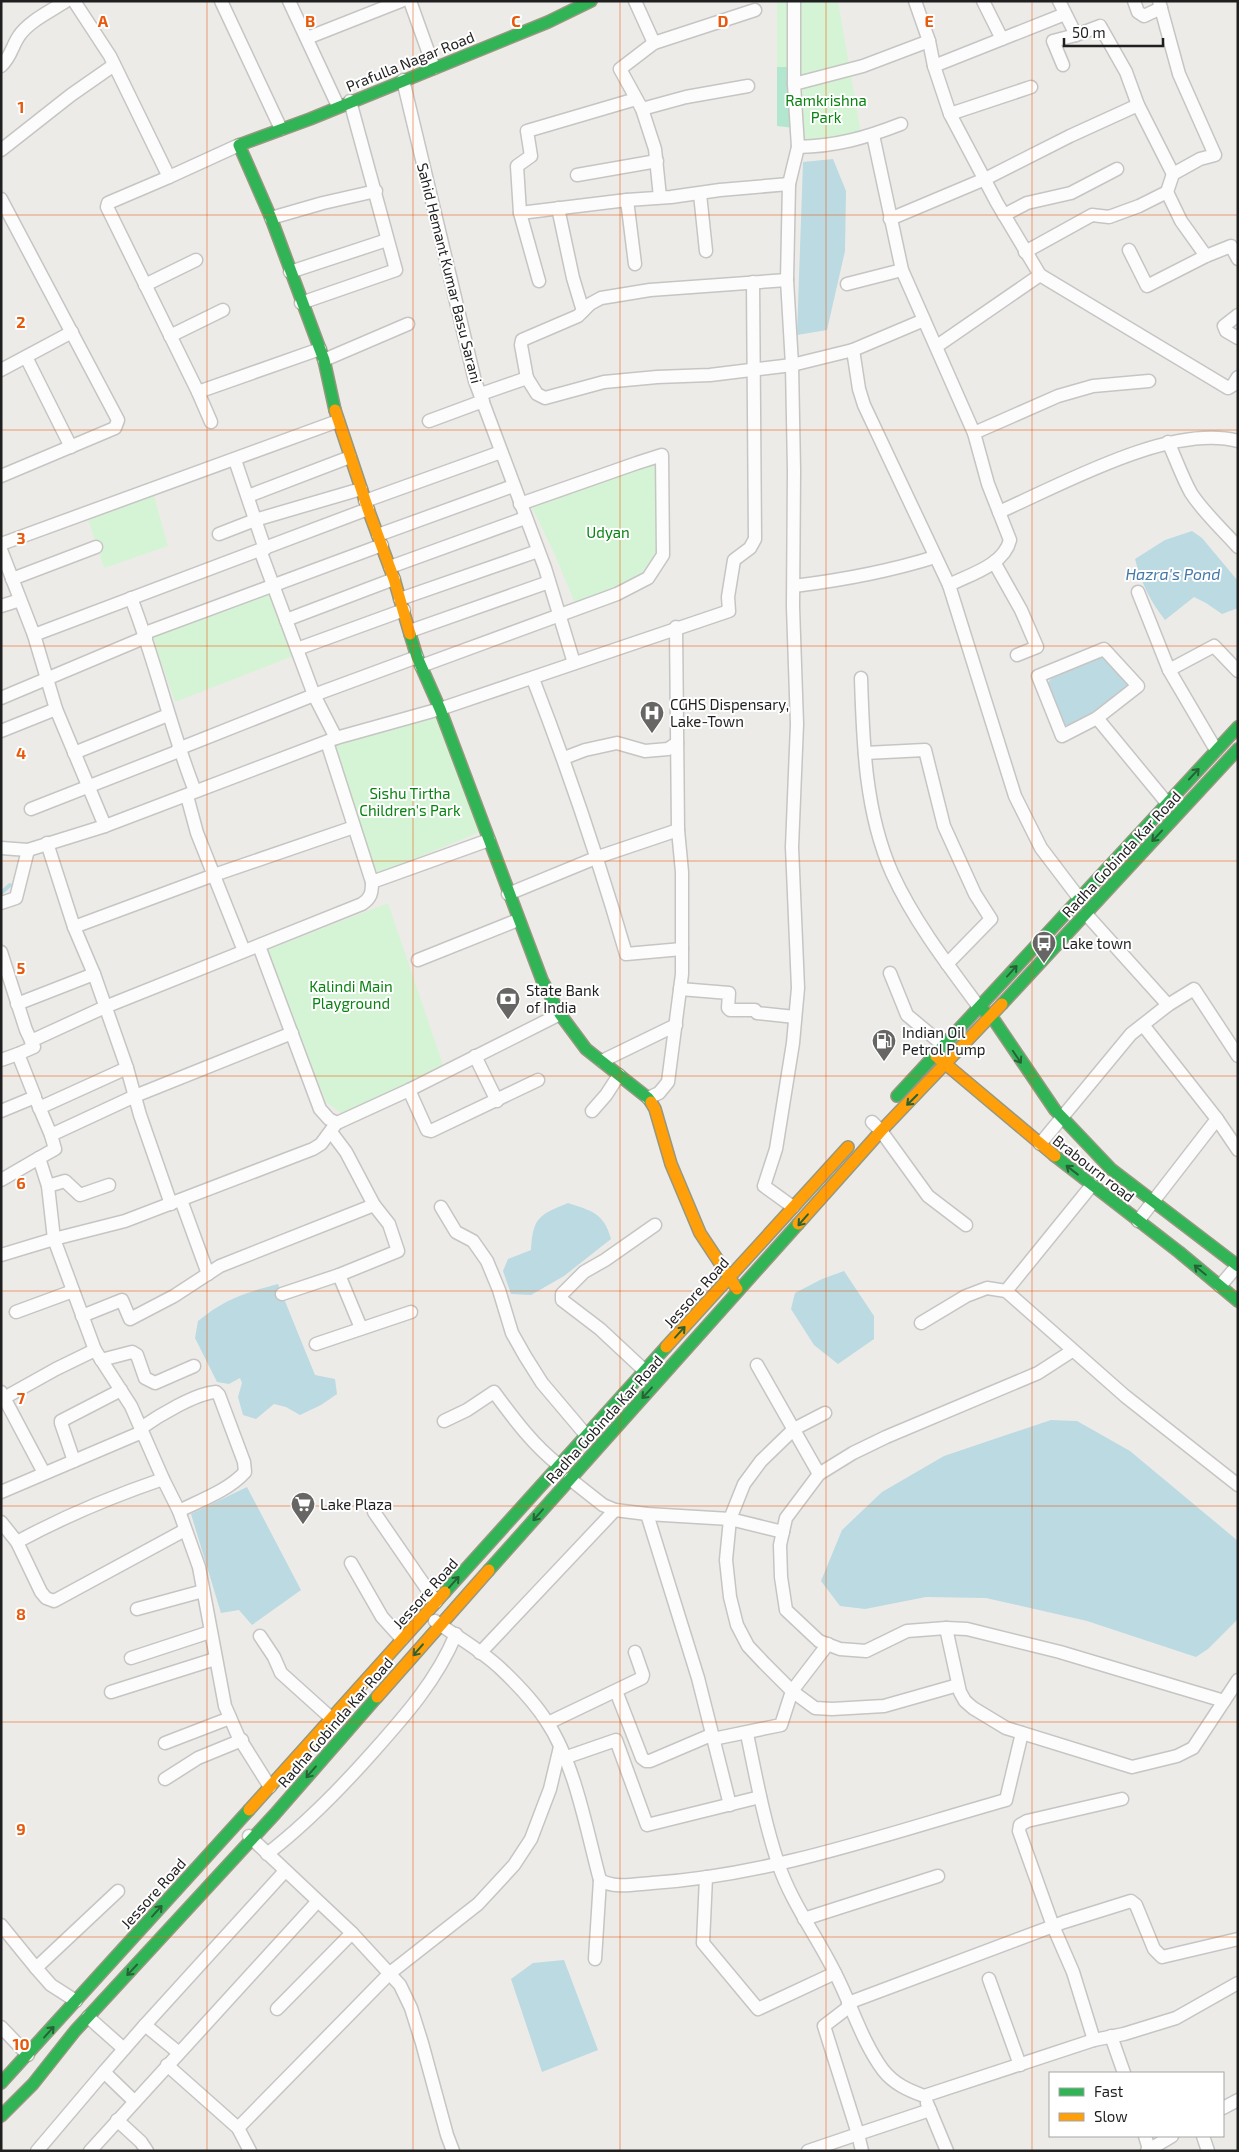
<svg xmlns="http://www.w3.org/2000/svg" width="1239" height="2152" font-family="'Exo 2',sans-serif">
<rect width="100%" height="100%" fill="#edebe8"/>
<g fill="#d5f4d5">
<polygon points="777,1 838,1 861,133 798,147 794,67 777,67"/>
<polygon points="666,450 668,517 647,585 580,615 555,555 527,497"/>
<polygon points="152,489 168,546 104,568 86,513"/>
<polygon points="275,586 301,653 175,702 151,633"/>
<polygon points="434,713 480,832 377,874 334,746"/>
<polygon points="388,903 444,1068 341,1113 326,1102 264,951"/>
</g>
<polygon fill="#b2e6cf" points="777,67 794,67 794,128 777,126"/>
<g fill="#bbdae2">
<polygon points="833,159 846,191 845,251 827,330 797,335 803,162"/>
<path d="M1192 531 1202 538 1238 581V608L1222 614 1206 603 1194 597 1165 620C1150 601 1141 582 1135 559L1165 540Z"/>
<polygon points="1104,655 1131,685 1076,726 1063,725 1046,685 1053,676"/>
<path d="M568 1203C592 1211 604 1213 611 1239L564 1276 531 1295 511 1294 503 1271 508 1259 531 1250C533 1217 539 1215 568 1203Z"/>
<polygon points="844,1271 874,1316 874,1339 838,1364 814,1345 791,1309 795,1293 822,1279"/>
<path d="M278 1284 315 1375 335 1379 337 1394 321 1405 300 1415 286 1407 274 1404 256 1419 243 1415 238 1397 242 1383 240 1378 229 1384 217 1382 195 1338 198 1321C225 1299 244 1293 278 1284Z"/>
<polygon points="1051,1420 1077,1421 1130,1451 1238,1541 1238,1619 1208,1649 1196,1657 1087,1621 986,1598 926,1597 865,1609 840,1606 821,1581 842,1530 882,1492 944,1456"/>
<polygon points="247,1487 301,1590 252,1625 239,1610 221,1613 191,1514"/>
<polygon points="564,1960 598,2050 542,2072 511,1979 533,1963"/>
</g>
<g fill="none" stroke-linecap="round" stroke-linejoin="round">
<polyline stroke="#bbdae2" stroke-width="4" points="1,893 10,885"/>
<defs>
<g id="street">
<polyline points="74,1 110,56 169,177 108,203 107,207 198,392 320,349"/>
<polyline points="221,1 281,129"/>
<polyline points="289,1 338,106"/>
<polyline points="410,1 434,68"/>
<polyline points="635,1 654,43"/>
<polyline points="915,1 929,41 934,66 950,114 997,203 1040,275 1228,388 1233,385 1238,377"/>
<polyline points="983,1 1002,39"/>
<polyline points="1059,1 1076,35 1100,26 1126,72 1138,105 1173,174"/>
<polyline points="1134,1 1138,12 1144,16 1161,8"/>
<polyline points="307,38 401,1"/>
<polyline points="1063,65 1053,41 1076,35"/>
<path d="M1 66C11 57 12 46 19 36 29 21 51 11 66 1"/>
<polyline points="934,66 1065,14"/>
<polyline points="403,80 475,381 545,568 574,663"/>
<polyline points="794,84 863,66 929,41"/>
<polyline points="642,109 686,97 748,86"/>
<polyline points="950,114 1031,87"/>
<path d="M873 135 902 270 974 433 988 484 1010 540C1004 565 971 574 949 585"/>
<path d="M798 147C837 146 865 138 901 124"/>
<polyline points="1,150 71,95 114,65"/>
<polyline points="577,175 657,161"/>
<polyline points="169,177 239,145"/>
<polyline points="1167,192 1181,221 1206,256"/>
<polyline points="700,194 706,251"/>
<polyline points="660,197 655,149 642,109 620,69 654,43 755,10"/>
<polyline points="1,199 118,420 115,428 1,476"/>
<polyline points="627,200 635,264"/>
<polyline points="558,208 573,278 583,311"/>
<polyline points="520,213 627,200 671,197 720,190 789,184"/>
<polyline points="1004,215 1027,203 1071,193 1117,169"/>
<polyline points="271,218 323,203 376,191"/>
<polyline points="890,219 985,179 1070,136 1138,105"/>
<polyline points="1129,250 1147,286 1206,256 1231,246 1238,259"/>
<polyline points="1025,252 1092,215 1109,217 1139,206 1167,192 1173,174 1200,159 1215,155 1179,74 1159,1"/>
<polyline points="290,272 387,240"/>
<polyline points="539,281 520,213 517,166 531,156 527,131 636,99"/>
<polyline points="847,284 902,270"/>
<polyline points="145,285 196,260"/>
<polyline points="301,303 396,270 350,101"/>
<polyline points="1238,315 1224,326 1226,331 1238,338"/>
<polyline points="170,336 223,310"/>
<polyline points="937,346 1040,275"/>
<polyline points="853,350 859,389 864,405 949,585 1015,796 1041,848 1079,898"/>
<polyline points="26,357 71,447"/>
<polyline points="324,360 408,324"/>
<polyline points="1,370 72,332"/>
<polyline points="527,378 521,345 522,340 578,316 590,304 601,298 650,290 787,280"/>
<polyline points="198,392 211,422"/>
<polyline points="481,394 527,378 537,394 545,398 604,382 657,377 710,375 792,365 853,350 924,320"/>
<polyline points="429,421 483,401"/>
<polyline points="974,433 1058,396 1093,386 1149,381"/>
<path d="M1168 442C1176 459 1182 477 1191 493 1204 513 1222 529 1238 547"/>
<polyline points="235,460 265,549"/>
<polyline points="248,496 350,457"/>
<polyline points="365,501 501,452"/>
<path d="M999 512C1061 485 1170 423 1238 441"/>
<polyline points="219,534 255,520 361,489"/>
<polyline points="378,535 513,486"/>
<polyline points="1,544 338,421"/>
<polyline points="1,550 34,635 56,709 105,826"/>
<polyline points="260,550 314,695 336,738"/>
<polyline points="994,562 1021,610 1037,647 1017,655"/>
<polyline points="390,567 525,518"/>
<polyline points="12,579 96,547"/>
<path d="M794 586C843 580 887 572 935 557"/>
<polyline points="1138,592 1169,670 1216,750"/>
<path d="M131 598C156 662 170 728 195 791"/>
<polyline points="400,599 538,551"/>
<polyline points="1,606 20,600"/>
<polyline points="286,620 394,579"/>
<polyline points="410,631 549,582"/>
<polyline points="145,633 382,545"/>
<polyline points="34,635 368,509"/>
<polyline points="297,649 404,610"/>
<polygon points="1104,649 1138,686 1097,718 1062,736 1038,676"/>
<polyline points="421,666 617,594 648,578 663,555 662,455 637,463 520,504"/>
<polyline points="1169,670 1214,646 1238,671"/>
<path d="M861 678C863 743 865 812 892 873 914 921 947 964 979 1007"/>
<path d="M533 679C568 769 599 861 626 954L682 949"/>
<polyline points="1,698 146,637"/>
<polyline points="1097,718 1167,803"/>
<polyline points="1,731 56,709"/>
<polyline points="178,749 314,695 417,657"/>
<polyline points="74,753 168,715"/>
<polyline points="865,753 925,750 944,826 975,894 991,919 947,964"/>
<polyline points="564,758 585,750 617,743 645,751 668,749 677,743"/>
<polyline points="187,796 197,833 244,951"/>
<polyline points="31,809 179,751"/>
<polyline points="47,843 74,927 94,974 127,1068 140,1115 171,1204"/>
<polyline points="1,848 28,850 105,826 336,738 440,709 729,611 728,597 734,560 750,548 755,539 753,282"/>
<polyline points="372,882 489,840"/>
<polyline points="508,894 598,857 678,830"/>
<polyline points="1,903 16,898 28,850"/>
<polyline points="1086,914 1168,1005"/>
<polyline points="74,927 214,875 354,827"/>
<polyline points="259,946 320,1109 329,1119 337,1123 409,1090 560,1014"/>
<polyline points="1,952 26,1030 34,1047 18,1054 35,1097 1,1111"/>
<polyline points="418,960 518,920"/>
<polyline points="890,973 907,1015 943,1045"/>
<polyline points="680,989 729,993 728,1008 730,1010 755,1010 757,1013 795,1017"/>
<polyline points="17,1004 94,974"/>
<path d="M31 1041 105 1007 362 904C371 898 372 893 372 882L327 742"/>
<polyline points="475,1056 497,1101"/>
<polyline points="1,1060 18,1054"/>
<polyline points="602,1061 676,1025"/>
<polyline points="409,1090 427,1130 431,1131 538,1080"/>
<polyline points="648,1098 659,1093 668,1082 682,974 682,872 678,830 676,627"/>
<polyline points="37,1102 51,1135 55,1149 39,1158"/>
<polyline points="39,1108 127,1068"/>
<polyline points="592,1111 606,1095 619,1075"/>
<polyline points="1217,1119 1238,1150"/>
<polyline points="872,1122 881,1131 928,1196 966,1225"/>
<polyline points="51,1135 135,1096 292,1033"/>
<polyline points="1040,1144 1131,1034 1168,1005 1194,989 1238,1056"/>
<polyline points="1,1180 39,1158 48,1186 54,1239 95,1350 131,1406 163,1479 179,1511 199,1567 225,1706 238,1736 270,1787"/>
<polyline points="48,1186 65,1181 80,1195 109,1185"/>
<polyline points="181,1200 208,1274"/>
<polyline points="441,1207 456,1232 473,1241 487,1261 499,1290 512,1333 525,1356 542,1383 586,1435"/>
<polyline points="793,1207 764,1186 776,1149 793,1043 798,988 792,847 797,724 793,607 794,471 792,365 787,280 789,184 798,147 794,84 794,1"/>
<polyline points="1138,1221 1217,1119 1143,1025"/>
<polyline points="1,1255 54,1239 125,1221 313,1149 321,1144 335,1125"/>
<polyline points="339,1275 361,1328"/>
<polyline points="1220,1286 1238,1265"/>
<polyline points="1006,1291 1092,1185"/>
<polyline points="282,1294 339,1275 398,1251 389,1224 374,1205"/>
<polyline points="16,1312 73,1291"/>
<polyline points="82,1316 122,1300 130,1319 174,1296 220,1266 374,1205 346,1152 331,1132"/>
<polyline points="921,1323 966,1296 987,1288 1006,1291 1125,1396 1238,1485"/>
<polyline points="316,1344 411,1312"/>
<polyline points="1072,1351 1038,1373 886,1437 853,1453 819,1474 786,1518 780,1545 781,1577 786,1610 819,1641 840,1649 866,1651 907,1631 946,1628 967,1629 1060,1652 1224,1701"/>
<polyline points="101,1360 132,1352 137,1355 145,1378 155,1383 194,1366"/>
<polyline points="757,1365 819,1474"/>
<polyline points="645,1371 600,1329 562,1300 562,1294 584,1272 605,1260 655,1225"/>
<polyline points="1,1392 44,1473"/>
<polyline points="4,1398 56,1369 95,1350"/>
<polyline points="825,1413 794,1429 761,1461 744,1484 730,1519 726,1560 730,1597 737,1625 748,1646 764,1663 792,1691 815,1708 832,1709 884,1706 958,1685"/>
<path d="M444 1421 467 1410 494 1392C514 1419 533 1445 560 1466"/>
<path d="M141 1428C158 1416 196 1393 216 1392L219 1395 244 1462 245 1472C229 1490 201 1500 179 1511"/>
<polyline points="74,1461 61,1423 61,1421 121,1390"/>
<polyline points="570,1479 603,1505 615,1510 647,1514 730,1519 783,1532"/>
<polyline points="1,1492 142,1432"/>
<polyline points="374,1512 436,1602"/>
<polyline points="647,1514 698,1678 730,1805"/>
<polyline points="1,1522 17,1542 41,1592 46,1598 54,1601 185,1530"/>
<path d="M17 1542C63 1517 113 1496 163 1479"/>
<polyline points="351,1563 382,1617 402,1639"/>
<polyline points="137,1609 203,1591"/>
<path d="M435 1621C457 1637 481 1650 500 1668 517 1684 535 1703 547 1722 575 1764 587 1832 600 1880 615 1889 635 1884 652 1883 773 1875 889 1833 1006 1800L1022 1733"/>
<polyline points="946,1628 960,1692 965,1701 973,1708 1006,1728 1132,1767 1177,1756 1193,1748 1238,1680"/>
<polyline points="260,1636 274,1657 281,1673 331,1718"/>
<polyline points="480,1653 615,1510"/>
<polyline points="131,1658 210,1632"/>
<polyline points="616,1691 642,1758 646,1761 650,1761 711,1735"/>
<polyline points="111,1692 215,1659"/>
<polyline points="548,1723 642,1678 643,1675 635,1652"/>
<path d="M747 1734C756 1777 764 1821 778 1863 791 1902 816 1935 834 1971 851 2003 861 2040 883 2070 894 2084 908 2090 924 2096L1094 2040 1124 2034 1176 2018 1238 1983"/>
<polyline points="713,1739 781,1725 792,1691 828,1644"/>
<polyline points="165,1743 230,1718"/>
<polyline points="564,1758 616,1740 647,1825 760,1797"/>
<polyline points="165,1779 198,1758 242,1740"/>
<polyline points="249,1836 352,1933 400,1985 411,2008 422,2043 447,2135 453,2151"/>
<path d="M267 1854C306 1824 340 1789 372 1753 405 1716 437 1680 456 1634"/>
<polyline points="706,1877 703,1943 758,2009 835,1973"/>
<polyline points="804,1919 938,1876"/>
<polyline points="1,1925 36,1968 51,1985 76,2001"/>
<polyline points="595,1959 600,1880"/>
<polyline points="36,1968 118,1891"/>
<polyline points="989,1979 1020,2065"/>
<polyline points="848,2003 1064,1922 1131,1901 1136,1905 1154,1949 1162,1957 1238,1939"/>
<polyline points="277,2009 352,1933"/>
<polyline points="88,2017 124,2049"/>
<polyline points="145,2025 285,1871"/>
<polyline points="1,2027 28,2055"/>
<polyline points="1111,2036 1124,2073"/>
<polyline points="1094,2040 1073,1972 1053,1926 1019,1831 1020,1825 1027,1821 1122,1799"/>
<polyline points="167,2065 238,2128 250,2151"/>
<polyline points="134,2101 104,2072 145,2025 179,2053"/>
<polyline points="927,2103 947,2151"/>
<polyline points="1223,2108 1238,2100"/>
<polyline points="117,2120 141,2142 147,2151"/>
<polyline points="238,2128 390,1973 478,1904 514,1865 531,1839 550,1789 560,1747"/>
<polyline points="1145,2136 1149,2149"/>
<polyline points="1203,2136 1208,2151"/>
<polyline points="37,2151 104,2072"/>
<polyline points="90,2151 317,1902"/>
<polyline points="808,2151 858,2134 824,2026 850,2006"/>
<polyline points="862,2151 858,2134 930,2110"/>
<polyline points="1147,2151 1172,2136"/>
</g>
<g id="fast">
<polyline points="335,410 324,360 271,218 239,145 310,119 548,22 591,1"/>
<polyline points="410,634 417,657 440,709 542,980 560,1014 586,1049 648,1098 651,1102"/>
<polyline points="1002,1004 1238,749"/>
<polyline points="980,1007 994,1020 1055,1110 1111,1169 1238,1266"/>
<polyline points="897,1096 1238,727"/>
<polyline points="1055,1156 1179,1252 1238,1301"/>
<polyline points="489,1570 798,1224"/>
<polyline points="445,1592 666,1347"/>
<polyline points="1,2083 249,1810"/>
<polyline points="1,2116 33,2084 75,2031 275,1814 377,1697"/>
</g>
<g id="slow">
<polyline points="335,410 368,509 394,579 410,634"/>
<polyline points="936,1056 1055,1156"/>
<polyline points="651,1102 655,1109 671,1164 700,1233 737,1289"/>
<polyline points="798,1224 881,1131 1002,1004"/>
<polyline points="666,1347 848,1147"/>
<polyline points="377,1697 489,1570"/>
<polyline points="249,1810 445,1592"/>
</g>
</defs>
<use href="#street" stroke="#c6c5c4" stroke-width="15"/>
<use href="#fast" stroke="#96987f" stroke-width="14"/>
<use href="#slow" stroke="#96987f" stroke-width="14"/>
<use href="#street" stroke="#fcfcfc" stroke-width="12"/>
<use href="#fast" stroke="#30b455" stroke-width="11"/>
<use href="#slow" stroke="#ff9f0a" stroke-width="11"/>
</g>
<defs><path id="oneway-shaft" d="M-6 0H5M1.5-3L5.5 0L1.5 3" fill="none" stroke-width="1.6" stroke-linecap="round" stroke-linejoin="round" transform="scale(1.25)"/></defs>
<g stroke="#276237">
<use href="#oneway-shaft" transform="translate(1194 774) rotate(-47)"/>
<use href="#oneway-shaft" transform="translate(1157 836) rotate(133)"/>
<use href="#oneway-shaft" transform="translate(1012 971) rotate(-48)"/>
<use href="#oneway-shaft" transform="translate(1017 1057) rotate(56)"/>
<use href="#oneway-shaft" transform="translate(912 1100) rotate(135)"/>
<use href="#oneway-shaft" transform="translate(1072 1170) rotate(-142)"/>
<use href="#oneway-shaft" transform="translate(803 1220) rotate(131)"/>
<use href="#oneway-shaft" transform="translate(1200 1270) rotate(-140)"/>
<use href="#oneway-shaft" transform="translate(680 1332) rotate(-48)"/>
<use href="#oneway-shaft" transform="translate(647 1393) rotate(132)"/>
<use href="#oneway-shaft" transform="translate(538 1515) rotate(131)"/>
<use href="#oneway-shaft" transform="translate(454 1582) rotate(-48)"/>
<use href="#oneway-shaft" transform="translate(418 1650) rotate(131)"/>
<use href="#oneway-shaft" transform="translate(311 1772) rotate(131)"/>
<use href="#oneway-shaft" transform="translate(157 1911) rotate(-48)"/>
<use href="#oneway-shaft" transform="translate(132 1970) rotate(133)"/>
<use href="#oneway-shaft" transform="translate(49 2032) rotate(-48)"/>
</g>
<path fill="none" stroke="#e8590c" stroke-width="1" stroke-opacity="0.55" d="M207 1V2151M413 1V2151M620 1V2151M826 1V2151M1032 1V2151M1 215H1238M1 430H1238M1 646H1238M1 861H1238M1 1076H1238M1 1291H1238M1 1506H1238M1 1722H1238M1 1937H1238"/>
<defs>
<symbol id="hospital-pin" viewBox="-11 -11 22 30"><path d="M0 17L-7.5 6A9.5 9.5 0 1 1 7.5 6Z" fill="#676665" stroke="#fff"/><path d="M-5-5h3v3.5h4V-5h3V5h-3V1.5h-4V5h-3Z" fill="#fff"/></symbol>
<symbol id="bus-pin" viewBox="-11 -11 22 30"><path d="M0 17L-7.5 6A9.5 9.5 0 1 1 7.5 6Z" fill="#676665" stroke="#fff"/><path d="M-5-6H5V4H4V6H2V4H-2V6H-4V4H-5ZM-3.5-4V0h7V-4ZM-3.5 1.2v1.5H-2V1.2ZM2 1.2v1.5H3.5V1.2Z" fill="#fff"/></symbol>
<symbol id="bank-pin" viewBox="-11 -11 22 30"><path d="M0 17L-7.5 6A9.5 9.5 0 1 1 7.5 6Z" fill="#676665" stroke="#fff"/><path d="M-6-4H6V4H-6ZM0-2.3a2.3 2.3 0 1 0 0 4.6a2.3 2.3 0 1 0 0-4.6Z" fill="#fff"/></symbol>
<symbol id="fuel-pin" viewBox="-11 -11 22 30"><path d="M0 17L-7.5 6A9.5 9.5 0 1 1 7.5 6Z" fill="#676665" stroke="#fff"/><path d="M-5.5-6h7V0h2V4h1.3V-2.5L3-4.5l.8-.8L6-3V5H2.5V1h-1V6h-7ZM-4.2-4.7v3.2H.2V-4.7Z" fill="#fff"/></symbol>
<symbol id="supermarket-pin" viewBox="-11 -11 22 30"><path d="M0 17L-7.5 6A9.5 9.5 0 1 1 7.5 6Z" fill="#676665" stroke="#fff"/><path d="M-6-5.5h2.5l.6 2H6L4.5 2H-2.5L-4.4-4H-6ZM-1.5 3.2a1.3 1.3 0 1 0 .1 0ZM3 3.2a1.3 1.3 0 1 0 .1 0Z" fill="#fff"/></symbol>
</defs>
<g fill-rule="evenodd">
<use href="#hospital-pin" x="638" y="699" width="28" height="38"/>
<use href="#bus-pin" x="1030" y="929" width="28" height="38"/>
<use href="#bank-pin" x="494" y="985" width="28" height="38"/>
<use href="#fuel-pin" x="870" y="1027" width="28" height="38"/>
<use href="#supermarket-pin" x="289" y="1490" width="28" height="38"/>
</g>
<g text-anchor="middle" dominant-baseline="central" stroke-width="4" stroke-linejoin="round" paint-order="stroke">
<g font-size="15" fill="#1f1f1f" stroke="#fff">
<text transform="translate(410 61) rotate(-22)">Prafulla Nagar Road</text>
<text transform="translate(450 273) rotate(76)">Sahid Hemant Kumar Basu Sarani</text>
<text transform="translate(1121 854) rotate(-47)">Radha Gobinda Kar Road</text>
<text transform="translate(1094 1168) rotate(38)">Brabourn road</text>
<text transform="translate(696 1292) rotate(-48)">Jessore Road</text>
<text transform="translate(604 1419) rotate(-48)">Radha Gobinda Kar Road</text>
<text transform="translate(425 1593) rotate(-48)">Jessore Road</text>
<text transform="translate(335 1722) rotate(-49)">Radha Gobinda Kar Road</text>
<text transform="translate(153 1893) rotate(-48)">Jessore Road</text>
</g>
<g font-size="15" fill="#088211" stroke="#fff">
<text x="826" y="100">Ramkrishna<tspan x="826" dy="17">Park</tspan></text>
<text x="608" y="532">Udyan</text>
<text x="410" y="793">Sishu Tirtha<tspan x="410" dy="17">Children's Park</tspan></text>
<text x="351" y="986">Kalindi Main<tspan x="351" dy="17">Playground</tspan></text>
</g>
<g font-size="15" fill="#1f1f1f" stroke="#fff" text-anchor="start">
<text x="670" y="704">CGHS Dispensary,<tspan x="670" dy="17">Lake-Town</tspan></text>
<text x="1062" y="943">Lake town</text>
<text x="526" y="990">State Bank<tspan x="526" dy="17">of India</tspan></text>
<text x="902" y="1032">Indian Oil<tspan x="902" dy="17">Petrol Pump</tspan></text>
<text x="320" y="1504">Lake Plaza</text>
</g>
<g font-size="16" font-style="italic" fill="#4579aa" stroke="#fff">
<text x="1173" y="573">Hazra's Pond</text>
</g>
</g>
<g font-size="16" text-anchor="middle" font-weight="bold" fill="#e8590c" stroke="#fff" stroke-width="4" stroke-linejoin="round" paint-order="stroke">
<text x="103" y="27">A</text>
<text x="310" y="27">B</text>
<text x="516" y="27">C</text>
<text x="723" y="27">D</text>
<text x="929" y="27">E</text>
<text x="21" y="113">1</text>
<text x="21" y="328">2</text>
<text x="21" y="544">3</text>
<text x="21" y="759">4</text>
<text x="21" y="974">5</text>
<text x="21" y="1189">6</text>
<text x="21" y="1404">7</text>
<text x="21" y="1620">8</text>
<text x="21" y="1835">9</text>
<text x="21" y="2050">10</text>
</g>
<rect width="1239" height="2152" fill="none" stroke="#1f1f1f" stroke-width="5"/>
<rect x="1049" y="2072" width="175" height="65" fill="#ffffff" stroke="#a5a5a5"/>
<rect x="1059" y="2088" width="25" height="8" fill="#30b455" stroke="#a5a5a5"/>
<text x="1094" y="2097" font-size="15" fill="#1f1f1f">Fast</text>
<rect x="1059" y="2113" width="25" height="8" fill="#ff9f0a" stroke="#a5a5a5"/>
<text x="1094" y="2122" font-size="15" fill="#1f1f1f">Slow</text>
<path d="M1064 38v8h99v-8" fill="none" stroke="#1f1f1f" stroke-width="2.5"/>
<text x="1072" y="38" font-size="15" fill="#1f1f1f" stroke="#ffffff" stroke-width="4" paint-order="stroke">50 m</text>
</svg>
